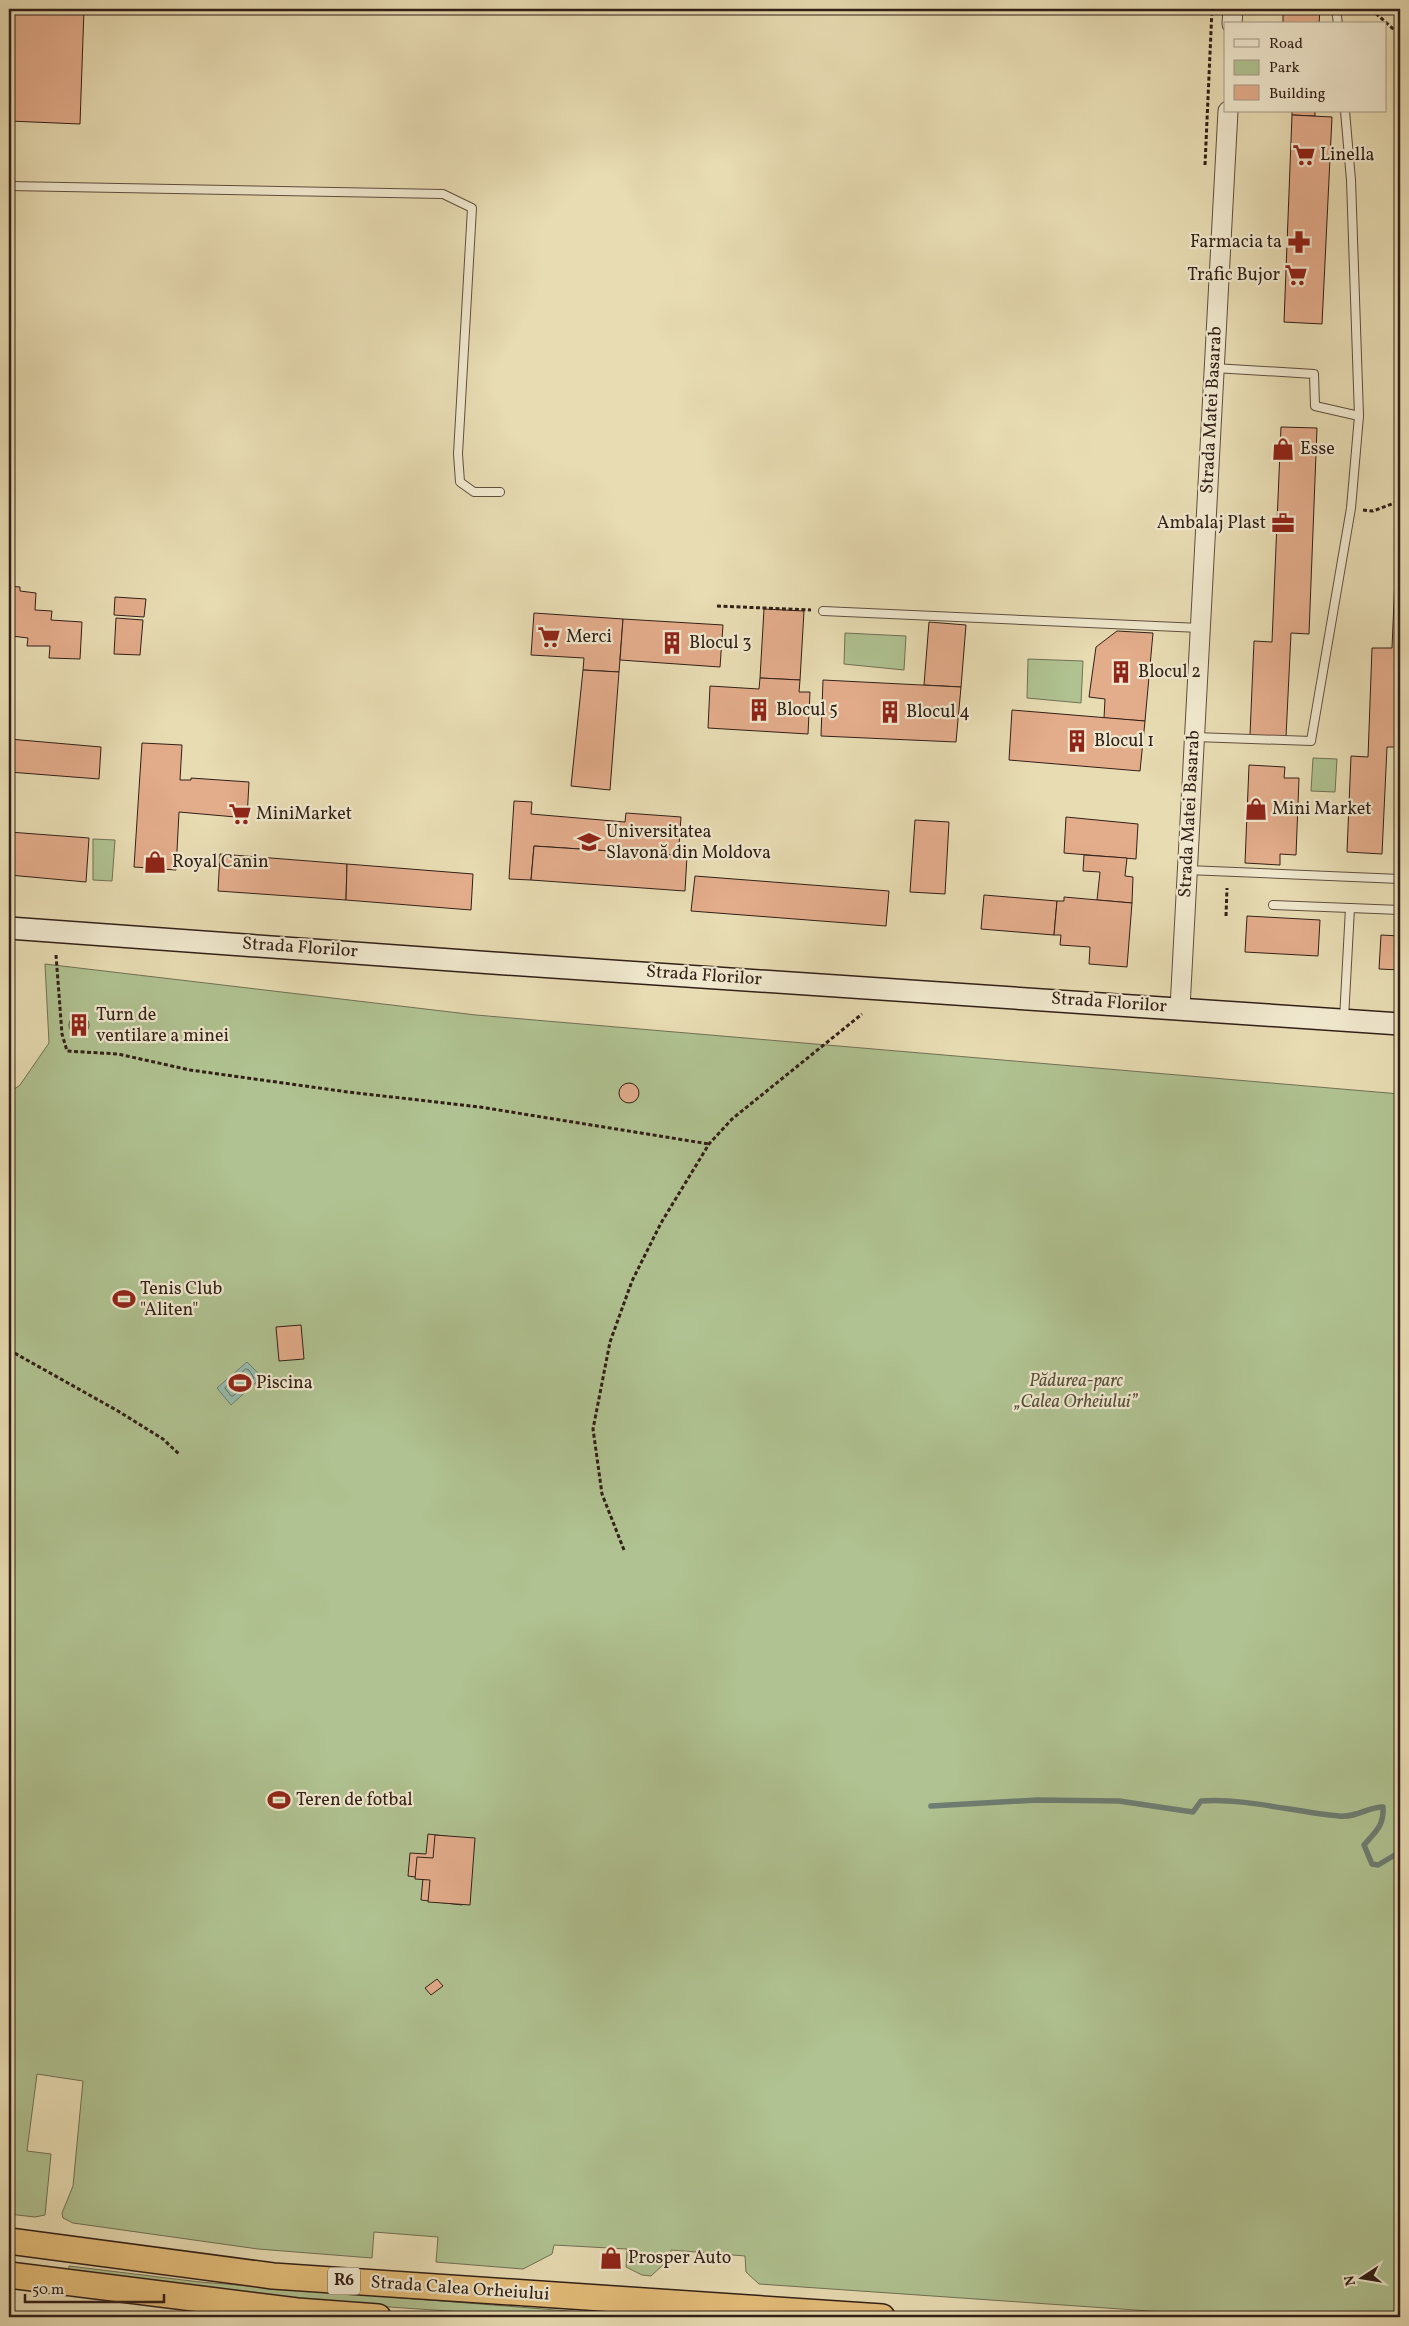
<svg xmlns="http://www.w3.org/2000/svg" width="1409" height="2326" font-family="Vollkorn,serif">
<rect width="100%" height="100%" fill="#e8dcb3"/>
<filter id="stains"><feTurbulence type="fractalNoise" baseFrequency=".004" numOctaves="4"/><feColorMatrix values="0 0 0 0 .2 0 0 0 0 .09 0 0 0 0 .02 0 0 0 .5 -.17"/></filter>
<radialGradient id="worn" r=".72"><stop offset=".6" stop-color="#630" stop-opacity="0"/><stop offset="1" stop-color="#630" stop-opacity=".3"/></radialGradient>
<g fill="#b0c291" stroke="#707054">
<polygon points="845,633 906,636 904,670 844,664"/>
<polygon points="1028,659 1083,661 1081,703 1027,698"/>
<polygon points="1313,758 1337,759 1335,792 1311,791"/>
<polygon points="93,839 115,840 112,881 93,880"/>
<polygon points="45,964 476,1015 1400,1094 1400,2292 1394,2317 1222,2316 759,2284 746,2272 745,2256 671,2250 670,2262 665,2263 651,2276 642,2275 626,2267 627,2249 554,2245 552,2254 523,2269 436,2262 438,2237 374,2232 372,2258 258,2249 73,2223 63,2218 62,2213 73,2186 83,2081 37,2074 27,2151 51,2154 45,2215 35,2217 9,2214 9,1093 20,1085 49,1043"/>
<path d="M69 2266 200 2282 645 2317C452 2317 260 2298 68 2273Z"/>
</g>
<polygon fill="#97bcae" stroke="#6e7d72" points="247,1362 262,1377 231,1405 217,1388"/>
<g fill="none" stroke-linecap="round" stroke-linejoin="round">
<polygon stroke="#646e62" stroke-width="1" points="246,1369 249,1370 254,1378 233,1396 231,1396 225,1388"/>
<path stroke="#6e7d72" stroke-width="5.5" d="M931 1806 1037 1800 1119 1801 1193 1812 1201 1801C1247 1798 1293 1812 1339 1816 1356 1818 1367 1807 1383 1807 1384 1826 1376 1831 1364 1845L1372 1864 1378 1865 1400 1852"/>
</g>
<g fill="#e3ac8b" stroke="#311f17">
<polygon points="9,9 84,9 80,124 9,121"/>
<polygon points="1283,9 1320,9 1319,24 1283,24"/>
<polygon points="1292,111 1315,111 1315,116 1292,115"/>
<polygon points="1292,115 1332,117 1322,324 1284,322"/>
<polygon points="1281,427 1317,428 1309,634 1291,633 1286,737 1250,735 1254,641 1272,642"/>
<polygon points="1397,531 1400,531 1400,747 1387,747 1382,854 1347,852 1351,756 1368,757 1372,648 1392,648"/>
<polygon points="9,586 20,587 20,591 36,593 35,610 52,611 51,620 82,622 80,659 49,658 50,646 27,646 28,638 12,636 13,630 9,630"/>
<polygon points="115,597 146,599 144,617 114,615"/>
<polygon points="764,609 804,611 800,680 760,678"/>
<polygon points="534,613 623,619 619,672 583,670 584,658 531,655"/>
<polygon points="116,618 143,620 140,655 114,654"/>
<polygon points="623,619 723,625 720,667 620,660"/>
<polygon points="929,622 966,625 961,687 924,685"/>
<polygon points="1117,631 1153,633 1145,721 1104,718 1105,699 1089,697 1096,647"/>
<polygon points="583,670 619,672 610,790 571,786"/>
<polygon points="760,678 800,680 799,692 810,692 808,734 708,728 710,686 759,689"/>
<polygon points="823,680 961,687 956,742 821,736"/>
<polygon points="1012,710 1145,721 1140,771 1009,760"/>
<polygon points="9,739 101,747 99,779 9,772"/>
<polygon points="142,743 182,745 180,780 191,780 191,778 249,782 247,818 179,812 176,870 134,867"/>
<polygon points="1249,765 1285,767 1284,778 1299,778 1296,855 1280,854 1280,865 1245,863"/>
<polygon points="514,801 532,802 531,814 625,822 626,813 681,817 679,845 687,845 687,856 534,846 531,880 509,879"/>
<polygon points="1066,817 1138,824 1136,859 1064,853"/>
<polygon points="915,820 949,822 945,894 910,892"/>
<polygon points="9,832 89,838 86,882 9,875"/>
<polygon points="534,846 687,856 685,891 531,880"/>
<polygon points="220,854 347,864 346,900 218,891"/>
<polygon points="1084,855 1127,858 1125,876 1133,877 1132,903 1097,900 1100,872 1083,871"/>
<polygon points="347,864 473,874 471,910 346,900"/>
<polygon points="695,876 889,891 886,926 691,911"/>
<polygon points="984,895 1057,901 1054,935 981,929"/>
<polygon points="1064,897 1132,903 1127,967 1089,964 1090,947 1060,945 1061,935 1054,935 1057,901 1064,901"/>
<polygon points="1247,916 1320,920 1318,956 1245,952"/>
<polygon points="1381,935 1400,936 1400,970 1379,969"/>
<circle cx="79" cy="1025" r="10"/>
<circle cx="629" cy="1093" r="10"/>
<polygon points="301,1325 304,1359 279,1361 276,1327"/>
<polygon points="428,1834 469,1839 462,1905 421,1900 423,1878 408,1876 410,1853 426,1854"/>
<polygon points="435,1835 475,1838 470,1905 428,1902 430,1880 415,1879 417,1857 433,1858"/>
<polygon points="437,1979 443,1986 431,1995 425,1988"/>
</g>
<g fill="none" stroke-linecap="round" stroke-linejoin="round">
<defs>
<g id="service">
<polyline points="1336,9 1338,24"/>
<polyline points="9,186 443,194 472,208 458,454 460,482 474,492 500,492"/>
<polyline points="1214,368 1314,374 1315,406 1359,416"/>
<polyline points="823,611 1200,628"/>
<polyline points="1195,737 1311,741 1351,508 1359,416 1351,180 1345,111"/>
<polyline points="1187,870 1400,879"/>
<polyline points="1273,905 1350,908"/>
<polyline points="1344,1019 1350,908 1400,910"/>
</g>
<g id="tertiary">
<polyline points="1232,24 1233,9"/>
<polyline points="1180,1008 1228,111"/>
</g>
<polyline id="secondary" points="9,928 493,963 1400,1024"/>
<g id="trunk">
<polyline points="9,2241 273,2276 882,2317"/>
<polyline points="9,2275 297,2311 378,2317"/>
</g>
</defs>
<use href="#service" stroke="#5f4e3e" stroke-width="10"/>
<use href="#tertiary" stroke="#5f4e3e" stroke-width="21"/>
<use href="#secondary" stroke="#311f17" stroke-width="24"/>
<use href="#trunk" stroke="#311f17" stroke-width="28"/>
<g stroke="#311f17" stroke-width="3" stroke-dasharray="4 2.5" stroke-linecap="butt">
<polyline points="1371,9 1400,35"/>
<polyline points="1205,165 1212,9"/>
<polyline points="1363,510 1373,511 1400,501"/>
<polyline points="717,606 811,610"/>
<polyline points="1226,916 1227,888"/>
<polyline points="56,955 62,1034 67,1051 118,1054 190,1070 348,1092 480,1107 709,1144"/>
<polyline points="9,1350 118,1411 163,1439 180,1455"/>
<polyline points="624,1550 602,1494 593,1429 610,1342 632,1281 661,1223 709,1144 732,1119 862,1014"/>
</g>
<use href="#service" stroke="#f0e8ce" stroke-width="8"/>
<use href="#tertiary" stroke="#f0e8ce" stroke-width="19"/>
<use href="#secondary" stroke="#f0e8ce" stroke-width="21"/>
<use href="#trunk" stroke="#e4be7a" stroke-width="25"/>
</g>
<defs>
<symbol id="supermarket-bare" viewBox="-9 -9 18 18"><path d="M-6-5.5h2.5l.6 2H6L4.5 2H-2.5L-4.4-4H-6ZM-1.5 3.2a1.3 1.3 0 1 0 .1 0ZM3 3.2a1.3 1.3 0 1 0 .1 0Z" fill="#8f2418" stroke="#f0e8ce" stroke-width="2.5" paint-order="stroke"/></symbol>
<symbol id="pharmacy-bare" viewBox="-9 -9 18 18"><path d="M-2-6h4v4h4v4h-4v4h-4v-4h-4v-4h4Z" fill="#8f2418" stroke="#f0e8ce" stroke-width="2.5" paint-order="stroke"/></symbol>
<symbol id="shop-bare" viewBox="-9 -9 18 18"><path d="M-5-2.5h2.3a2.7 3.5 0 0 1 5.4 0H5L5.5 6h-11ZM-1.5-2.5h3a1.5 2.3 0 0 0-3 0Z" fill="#8f2418" stroke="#f0e8ce" stroke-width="2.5" paint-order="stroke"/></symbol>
<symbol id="office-bare" viewBox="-9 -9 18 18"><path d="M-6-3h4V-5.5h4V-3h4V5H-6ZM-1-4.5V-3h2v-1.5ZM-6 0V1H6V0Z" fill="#8f2418" stroke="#f0e8ce" stroke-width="2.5" paint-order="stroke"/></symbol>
<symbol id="building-bare" viewBox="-9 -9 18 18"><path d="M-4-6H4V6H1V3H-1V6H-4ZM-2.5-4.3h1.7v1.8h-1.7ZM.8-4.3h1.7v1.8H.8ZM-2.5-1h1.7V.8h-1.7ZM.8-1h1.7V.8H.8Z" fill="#8f2418" stroke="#f0e8ce" stroke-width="2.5" paint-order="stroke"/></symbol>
<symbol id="university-bare" viewBox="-9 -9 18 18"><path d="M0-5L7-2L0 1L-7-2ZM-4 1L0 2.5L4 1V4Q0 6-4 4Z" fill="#8f2418" stroke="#f0e8ce" stroke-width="2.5" paint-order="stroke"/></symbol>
<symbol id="stadium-bare" viewBox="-9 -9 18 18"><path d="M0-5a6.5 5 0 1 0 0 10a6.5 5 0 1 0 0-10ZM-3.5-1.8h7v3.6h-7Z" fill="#8f2418" stroke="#f0e8ce" stroke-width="2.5" paint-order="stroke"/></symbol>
</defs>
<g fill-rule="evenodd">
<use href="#supermarket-bare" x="1288" y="139" width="32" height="32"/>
<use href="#pharmacy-bare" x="1283" y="226" width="32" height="32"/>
<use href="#supermarket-bare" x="1280" y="259" width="32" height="32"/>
<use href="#shop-bare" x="1267" y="433" width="32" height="32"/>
<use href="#office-bare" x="1267" y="507" width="32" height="32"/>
<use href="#supermarket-bare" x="533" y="621" width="32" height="32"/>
<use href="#building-bare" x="656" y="627" width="32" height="32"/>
<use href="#building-bare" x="1105" y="656" width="32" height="32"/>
<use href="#building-bare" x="743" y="694" width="32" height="32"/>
<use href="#building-bare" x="874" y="696" width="32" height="32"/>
<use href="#building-bare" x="1061" y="725" width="32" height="32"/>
<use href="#shop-bare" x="1240" y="793" width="32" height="32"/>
<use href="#supermarket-bare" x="224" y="798" width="32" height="32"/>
<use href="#university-bare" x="573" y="826" width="32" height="32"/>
<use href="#shop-bare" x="139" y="846" width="32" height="32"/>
<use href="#building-bare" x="63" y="1009" width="32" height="32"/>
<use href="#stadium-bare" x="108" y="1283" width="32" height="32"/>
<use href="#stadium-bare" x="224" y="1367" width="32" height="32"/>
<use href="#stadium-bare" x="263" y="1784" width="32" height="32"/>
<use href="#shop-bare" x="595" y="2242" width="32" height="32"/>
</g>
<g text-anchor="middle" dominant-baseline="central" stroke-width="4.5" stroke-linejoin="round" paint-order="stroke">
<rect fill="#f0e8ce" stroke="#6a5b4e" stroke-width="1" x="328" y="2267.5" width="32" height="27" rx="4"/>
<g font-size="16" font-weight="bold" fill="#311f17">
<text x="344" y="2281">R6</text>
</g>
<g font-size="18" fill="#311f17" stroke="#f0e8ce" text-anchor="start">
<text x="1320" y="155">Linella</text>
<text x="1282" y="242" text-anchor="end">Farmacia ta</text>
<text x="1280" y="275" text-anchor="end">Trafic Bujor</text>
<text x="1300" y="449">Esse</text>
<text x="1266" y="523" text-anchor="end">Ambalaj Plast</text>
<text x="566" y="637">Merci</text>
<text x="689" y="643">Blocul 3</text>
<text x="1138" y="672">Blocul 2</text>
<text x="776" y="710">Blocul 5</text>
<text x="906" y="712">Blocul 4</text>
<text x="1094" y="741">Blocul 1</text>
<text x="1272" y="809">Mini Market</text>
<text x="256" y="814">MiniMarket</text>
<text x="606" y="832">Universitatea<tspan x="606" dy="21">Slavonă din Moldova</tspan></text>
<text x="172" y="862">Royal Canin</text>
<text x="96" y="1015">Turn de<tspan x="96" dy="21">ventilare a minei</tspan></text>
<text x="140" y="1289">Tenis Club<tspan x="140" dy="21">"Aliten"</tspan></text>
<text x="256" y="1383">Piscina</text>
<text x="296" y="1800">Teren de fotbal</text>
<text x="628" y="2258">Prosper Auto</text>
</g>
<g font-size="18" fill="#311f17" stroke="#f0e8ce">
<text transform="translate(1212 410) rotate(-87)">Strada Matei Basarab</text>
<text transform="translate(1190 814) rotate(-87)">Strada Matei Basarab</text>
<text transform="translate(300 948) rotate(4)">Strada Florilor</text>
<text transform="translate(704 976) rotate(4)">Strada Florilor</text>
<text transform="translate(1109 1003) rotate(4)">Strada Florilor</text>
<text transform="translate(460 2289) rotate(4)">Strada Calea Orheiului</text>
</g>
<g font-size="18" font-style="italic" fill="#57503c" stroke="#f0e8ce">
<text x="1076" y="1381">Pădurea-parc<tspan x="1076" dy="21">„Calea Orheiului”</tspan></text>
</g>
</g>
<rect width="1409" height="2326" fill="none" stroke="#e8dcb3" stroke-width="30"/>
<rect x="10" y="10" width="1389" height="2306" fill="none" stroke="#311f17" stroke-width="2.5"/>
<rect x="15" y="15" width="1379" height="2296" fill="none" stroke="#311f17"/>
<rect x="1224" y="22" width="162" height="90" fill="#f0e8ce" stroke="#a49885"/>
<rect x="1234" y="39" width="25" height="8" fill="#f0e8ce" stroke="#a49885"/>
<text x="1269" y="48" font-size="15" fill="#311f17">Road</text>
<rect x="1234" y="60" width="25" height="15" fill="#b0c291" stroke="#a49885"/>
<text x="1269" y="72" font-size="15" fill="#311f17">Park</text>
<rect x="1234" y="85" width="25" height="15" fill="#e3ac8b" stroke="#a49885"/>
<text x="1269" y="98" font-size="15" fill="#311f17">Building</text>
<g transform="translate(1362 2278) rotate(258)" stroke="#f0e8ce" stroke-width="4" paint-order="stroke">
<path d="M0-4L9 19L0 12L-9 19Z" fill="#311f17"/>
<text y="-8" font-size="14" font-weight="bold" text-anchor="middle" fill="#311f17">N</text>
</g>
<path d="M25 2294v8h139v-8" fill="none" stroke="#311f17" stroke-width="2.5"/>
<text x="32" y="2294" font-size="15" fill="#311f17" stroke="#f0e8ce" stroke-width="4" paint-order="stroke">50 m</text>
<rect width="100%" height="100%" filter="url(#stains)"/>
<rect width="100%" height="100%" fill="url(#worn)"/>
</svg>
